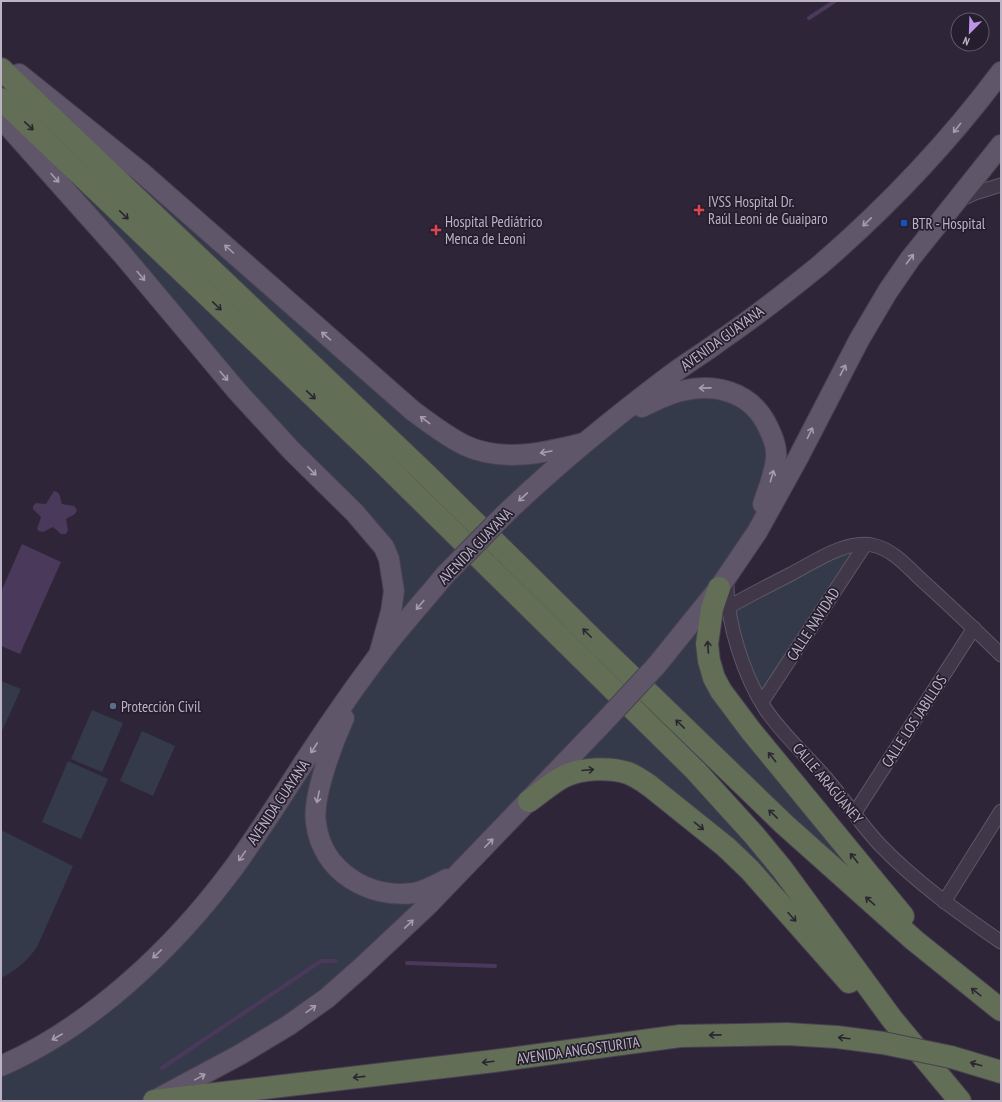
<svg xmlns="http://www.w3.org/2000/svg" width="1002" height="1102" font-family="'PT Sans Narrow',sans-serif">
<rect width="100%" height="100%" fill="#2e2538"/>
<g fill="#343a49">
<polygon points="1,69 451,438 543,453 645,406 718,388 770,432 768,491 728,576 709,661 876,884 953,972"/>
<polygon points="17,136 139,230 695,770 929,1065 856,990 803,928 750,870 632,783 602,777 556,786 362,967 153,1101 1,1101 1,1066 10,1062 177,936 379,655 389,559"/>
<polygon points="860,545 762,702 729,607"/>
<polygon points="1,681 21,689 1,733"/>
<polygon points="92,710 123,723 102,772 71,759"/>
<polygon points="142,731 175,746 153,796 120,781"/>
<polygon points="68,761 108,779 81,839 42,822"/>
<path d="M1 830 73 866 37 947C27 961 17 970 1 978Z"/>
</g>
<g fill="#4a395b">
<path d="M54 491C61 492 60 499 62 504L74 506 77 510 75 514 66 519 68 530 66 534H61L53 527 43 532 39 531 37 529 41 517 33 509V506L36 503 46 504Z"/>
<polygon points="22,544 61,562 20,654 1,646 1,592"/>
</g>
<g fill="none" stroke-linecap="round" stroke-linejoin="round">
<g stroke="#4a395b" stroke-width="4">
<polyline points="809,18 835,1"/>
<polyline points="407,963 495,966"/>
<polyline points="162,1068 321,961 336,961"/>
</g>
<defs>
<g id="minor">
<polyline points="960,200 975,193 1001,185"/>
<path d="M727 582C726 621 744 677 766 710 783 735 806 755 826 778 845 800 861 825 881 846 917 883 959 913 1001 942"/>
<path d="M729 607C749 595 770 585 791 574 814 562 845 540 872 545 894 549 910 570 926 584 951 607 976 630 1001 655"/>
<polyline points="762,702 865,545"/>
<polyline points="854,814 974,628"/>
<polyline points="944,902 1001,811"/>
</g>
<g id="primary">
<path d="M19 74 141 172 413 411C429 423 446 436 464 445 502 463 545 453 584 443"/>
<polyline points="1,118 123,255 237,391 292,451 355,513 384,547 389,559 394,591 391,612 379,655"/>
<path d="M642 407C654 401 668 394 681 391 714 383 749 391 766 423 771 433 777 445 776 457 775 473 768 489 763 504"/>
<path d="M504 515C556 465 611 420 668 377 685 364 704 353 721 340 755 317 788 291 820 265 887 207 948 143 1001 72"/>
<polyline points="656,666 719,588 757,532 798,458 859,340 888,291 910,259 1001,145"/>
<path d="M344 718C333 742 312 797 316 823 322 871 368 899 414 893 425 891 437 884 447 879"/>
<path d="M1 1066C91 1027 174 948 232 870 268 821 299 768 333 719 348 697 363 676 378 656 399 628 423 602 445 575"/>
<polyline points="157,1099 241,1054 289,1025 327,998 362,967 428,905 603,723"/>
</g>
<g id="motorway">
<polyline points="1,69 428,476 601,647 784,824 914,940 1001,1010"/>
<polyline points="1,99 377,457 695,770 754,835 782,869 892,1019 960,1101"/>
<polyline points="719,588 712,609 707,644 709,661 714,678 721,691 751,731 903,916"/>
<path d="M529 801C541 793 552 782 565 776 582 768 610 767 628 773 636 776 643 781 650 786L726 847 750 870 849 982"/>
<polyline points="951,1057 1001,1072"/>
<polyline points="154,1101 494,1061 680,1036 787,1034 837,1037 883,1043"/>
</g>
</defs>
<use href="#minor" stroke="#5e5767" stroke-width="15"/>
<use href="#primary" stroke="#494252" stroke-width="22"/>
<use href="#motorway" stroke="#484151" stroke-width="24"/>
<use href="#minor" stroke="#403849" stroke-width="13"/>
<use href="#primary" stroke="#5f5769" stroke-width="20"/>
<use href="#motorway" stroke="#626e56" stroke-width="22"/>
<defs>
<g id="primary-bridge">
<polyline points="445,575 504,515"/>
<polyline points="603,723 656,666"/>
</g>
<polyline id="motorway-bridge" points="883,1043 951,1057"/>
</defs>
<use href="#primary-bridge" stroke="#494252" stroke-width="22" stroke-linecap="butt"/>
<use href="#motorway-bridge" stroke="#484151" stroke-width="24" stroke-linecap="butt"/>
<use href="#primary-bridge" stroke="#5f5769" stroke-width="20"/>
<use href="#motorway-bridge" stroke="#626e56" stroke-width="22"/>
</g>
<defs><path id="oneway-shaft" d="M-6 0H5M1.5-3L5.5 0L1.5 3" fill="none" stroke-width="1.6" stroke-linecap="round" stroke-linejoin="round"/></defs>
<g stroke="#2b2632">
<use href="#oneway-shaft" transform="translate(29 126) rotate(43)"/>
<use href="#oneway-shaft" transform="translate(124 215) rotate(44)"/>
<use href="#oneway-shaft" transform="translate(217 306) rotate(44)"/>
<use href="#oneway-shaft" transform="translate(311 395) rotate(43)"/>
<use href="#oneway-shaft" transform="translate(587 633) rotate(-135)"/>
<use href="#oneway-shaft" transform="translate(708 647) rotate(-94)"/>
<use href="#oneway-shaft" transform="translate(680 724) rotate(-136)"/>
<use href="#oneway-shaft" transform="translate(772 757) rotate(-129)"/>
<use href="#oneway-shaft" transform="translate(588 770) rotate(-5)"/>
<use href="#oneway-shaft" transform="translate(773 814) rotate(-136)"/>
<use href="#oneway-shaft" transform="translate(699 826) rotate(39)"/>
<use href="#oneway-shaft" transform="translate(854 858) rotate(-129)"/>
<use href="#oneway-shaft" transform="translate(870 901) rotate(-139)"/>
<use href="#oneway-shaft" transform="translate(792 917) rotate(48)"/>
<use href="#oneway-shaft" transform="translate(976 992) rotate(-142)"/>
<use href="#oneway-shaft" transform="translate(715 1035) rotate(179)"/>
<use href="#oneway-shaft" transform="translate(844 1038) rotate(-173)"/>
<use href="#oneway-shaft" transform="translate(488 1062) rotate(173)"/>
<use href="#oneway-shaft" transform="translate(976 1064) rotate(-164)"/>
<use href="#oneway-shaft" transform="translate(359 1077) rotate(174)"/>
</g>
<g stroke="#a59dad">
<use href="#oneway-shaft" transform="translate(957 128) rotate(128)"/>
<use href="#oneway-shaft" transform="translate(55 178) rotate(48)"/>
<use href="#oneway-shaft" transform="translate(867 222) rotate(136)"/>
<use href="#oneway-shaft" transform="translate(229 249) rotate(-138)"/>
<use href="#oneway-shaft" transform="translate(910 259) rotate(-53)"/>
<use href="#oneway-shaft" transform="translate(141 276) rotate(50)"/>
<use href="#oneway-shaft" transform="translate(326 336) rotate(-139)"/>
<use href="#oneway-shaft" transform="translate(843 370) rotate(-62)"/>
<use href="#oneway-shaft" transform="translate(224 376) rotate(50)"/>
<use href="#oneway-shaft" transform="translate(705 388) rotate(179)"/>
<use href="#oneway-shaft" transform="translate(425 420) rotate(-143)"/>
<use href="#oneway-shaft" transform="translate(810 433) rotate(-64)"/>
<use href="#oneway-shaft" transform="translate(546 452) rotate(170)"/>
<use href="#oneway-shaft" transform="translate(312 471) rotate(46)"/>
<use href="#oneway-shaft" transform="translate(772 476) rotate(-74)"/>
<use href="#oneway-shaft" transform="translate(523 497) rotate(137)"/>
<use href="#oneway-shaft" transform="translate(420 605) rotate(130)"/>
<use href="#oneway-shaft" transform="translate(314 748) rotate(123)"/>
<use href="#oneway-shaft" transform="translate(318 797) rotate(102)"/>
<use href="#oneway-shaft" transform="translate(489 843) rotate(-46)"/>
<use href="#oneway-shaft" transform="translate(242 856) rotate(125)"/>
<use href="#oneway-shaft" transform="translate(409 924) rotate(-44)"/>
<use href="#oneway-shaft" transform="translate(157 954) rotate(136)"/>
<use href="#oneway-shaft" transform="translate(311 1009) rotate(-35)"/>
<use href="#oneway-shaft" transform="translate(57 1037) rotate(150)"/>
<use href="#oneway-shaft" transform="translate(200 1077) rotate(-29)"/>
</g>
<g fill="#e0444e" stroke="#251e2e" stroke-width="1.5">
<path d="M697 204h4v4h4v4h-4v4h-4v-4h-4v-4h4z"/>
<path d="M434 224h4v4h4v4h-4v4h-4v-4h-4v-4h4z"/>
</g>
<rect fill="#1a4fb4" stroke="#251e2e" stroke-width="1.5" x="900" y="219" width="8" height="8" rx="2"/>
<circle fill="#5c6f8a" stroke="#251e2e" stroke-width="1.5" cx="113" cy="706" r="4"/>
<g text-anchor="middle" dominant-baseline="central" stroke-width="3.5" stroke-linejoin="round" paint-order="stroke">
<g font-size="15" fill="#bcb4c4" stroke="#251e2e" text-anchor="start">
<text x="708" y="201">IVSS Hospital Dr.<tspan x="708" dy="17">Raúl Leoni de Guaiparo</tspan></text>
<text x="445" y="221">Hospital Pediátrico<tspan x="445" dy="17">Menca de Leoni</tspan></text>
<text x="912" y="223">BTR - Hospital</text>
<text x="121" y="706">Protección Civil</text>
</g>
<g font-size="15" fill="#bcb4c4" stroke="#251e2e">
<text transform="translate(722 338) rotate(-36)">AVENIDA GUAYANA</text>
<text transform="translate(475 546) rotate(-46)">AVENIDA GUAYANA</text>
<text transform="translate(813 624) rotate(-57)">CALLE NAVIDAD</text>
<text transform="translate(914 721) rotate(-57)">CALLE LOS JABILLOS</text>
<text transform="translate(828 783) rotate(50)">CALLE ARAGÜANEY</text>
<text transform="translate(278 802) rotate(-56)">AVENIDA GUAYANA</text>
<text transform="translate(578 1050) rotate(-8)">AVENIDA ANGOSTURITA</text>
</g>
</g>
<rect width="1002" height="1102" fill="none" stroke="#bcb4c4" stroke-width="4"/>
<g transform="translate(970 32) rotate(203)"><circle r="19" fill="#251e2e" stroke="#615a6a"/>
<path d="M0-3L7 15L0 10L-7 15Z" fill="#c093eb"/>
<text y="-6" font-size="11" font-weight="bold" text-anchor="middle" fill="#bcb4c4">N</text>
</g>
</svg>
